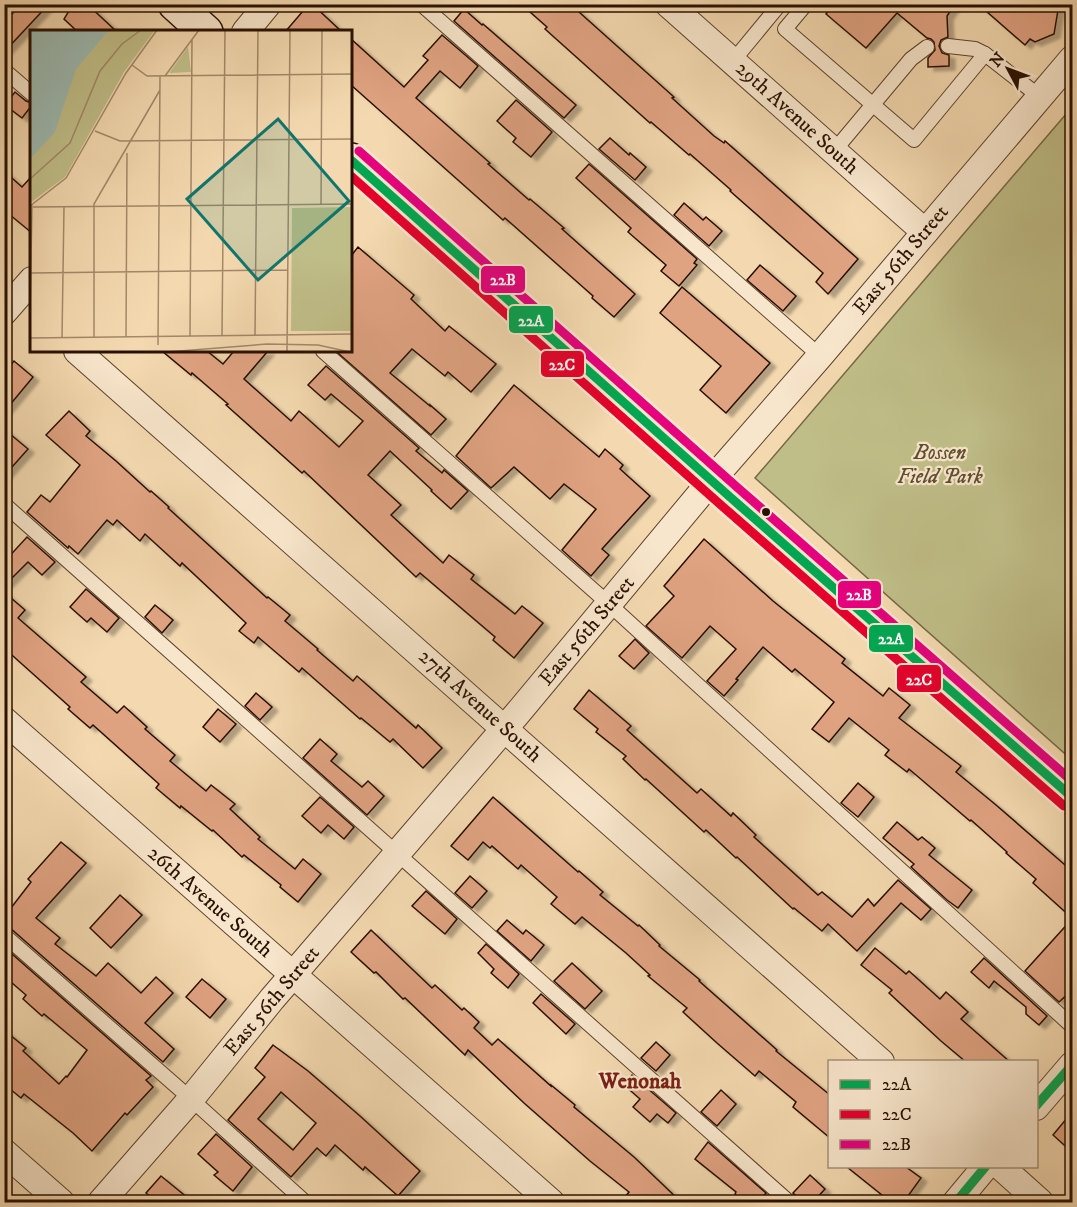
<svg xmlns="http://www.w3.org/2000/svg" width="1077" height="1207" font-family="'IM FELL DW Pica',serif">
<defs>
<filter id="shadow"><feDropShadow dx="6" dy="4" stdDeviation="1.5" flood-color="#0004"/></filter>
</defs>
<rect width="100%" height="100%" fill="#f4d9b0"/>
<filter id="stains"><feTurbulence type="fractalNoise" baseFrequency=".00333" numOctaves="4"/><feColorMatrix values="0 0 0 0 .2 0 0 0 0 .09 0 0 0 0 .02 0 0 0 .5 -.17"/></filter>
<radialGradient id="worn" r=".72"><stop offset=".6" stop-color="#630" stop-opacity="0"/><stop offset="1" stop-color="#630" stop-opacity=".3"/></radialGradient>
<polygon fill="#c0be88" stroke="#746844" stroke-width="1.5" points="1072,107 1072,760 755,478"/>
<g fill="#e0a382" stroke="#291100" stroke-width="1.5" fill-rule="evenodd" filter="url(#shadow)">
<polygon points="21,4 49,4 4,52 4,23"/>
<polygon points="73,4 87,4 117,32 78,32 64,19"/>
<polygon points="309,4 312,4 342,32 285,32"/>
<polygon points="521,4 570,4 674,97 672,98 714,136 724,143 725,141 858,259 828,294 816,282 823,273 730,191 731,190 690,154 689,155 651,122 650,123 545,29 547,27"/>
<polygon points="834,4 955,4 947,16 948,37 941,40 939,46 942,53 949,55 949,66 928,67 928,58 935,50 934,42 931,39 927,38 897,13 866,48 826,14"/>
<polygon points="978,4 1059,4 1054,34 1035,42 1030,39 1025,45"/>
<polygon points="464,9 482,25 483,24 576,105 564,118 454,21"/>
<polygon points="442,35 478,66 460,88 440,71 416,98 490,163 488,164 529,200 530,199 564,228 562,229 635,294 614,317 592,298 593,296 584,288 505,218 503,220 351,85 351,39 404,87 428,60 423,56"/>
<polygon points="15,92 26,101 32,103 32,105 22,118 5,105"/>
<polygon points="516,100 552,132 531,157 513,142 516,138 497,121"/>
<polygon points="610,138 629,155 630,153 646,167 635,180 599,149"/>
<polygon points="589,164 697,259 694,263 697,265 679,286 661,271 666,265 628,232 631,228 576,178"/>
<polygon points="4,171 22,187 32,176 32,233 4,210"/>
<polygon points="684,203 703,220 706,217 722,231 709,246 674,215"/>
<polygon points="358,247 414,295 411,299 445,331 449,326 496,364 471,392 448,372 445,376 412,349 390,373 430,406 430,405 446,419 431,435 338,353 340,351 351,351 351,256"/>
<polygon points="760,265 796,296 783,311 747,280"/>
<polygon points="682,287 770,363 726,413 700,390 721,366 660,313"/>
<polygon points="162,351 207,351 223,364 234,351 268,351 244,379 291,421 299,411 339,447 363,421 331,394 325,400 308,385 326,366 419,448 416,451 442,473 444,470 468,491 451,509 431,491 432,490 390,451 368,475 401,505 391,515 443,563 449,555 474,575 471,579 515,614 522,606 543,623 514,658 493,640 495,637 420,573 416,577 304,471 302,473 226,405 228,404 192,373 191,375"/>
<polygon points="14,361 33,377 4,412 4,373"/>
<polygon points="514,385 599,457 605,449 623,465 620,469 650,496 602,549 609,555 591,576 562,550 596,509 564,484 550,499 514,467 491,488 456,456"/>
<polygon points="69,411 90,431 86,436 116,461 150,492 151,491 169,507 168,508 267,598 268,597 290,615 285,621 318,649 317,650 353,681 357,676 416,728 418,725 442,748 423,768 393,739 390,742 361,718 360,719 302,668 299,672 258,637 254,643 239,631 246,623 182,563 180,566 145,534 140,541 117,520 113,525 107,520 78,554 69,546 68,548 27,512 41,495 50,502 80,465 46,435"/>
<polygon points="4,429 28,449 4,476"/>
<polygon points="27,537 55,562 42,575 28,562 4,586 4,562"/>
<polygon points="704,539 773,601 845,659 842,663 883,696 889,688 910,705 899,718 961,766 956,772 996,805 1072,871 1072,918 1033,883 1036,879 1006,853 1007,852 971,820 970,821 909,769 907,772 885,755 889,750 849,718 829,742 812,729 834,702 795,669 792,672 763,647 736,679 738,680 724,696 707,681 736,649 710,626 682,658 646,626 674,596 664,586"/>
<polygon points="86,589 119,618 107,632 91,618 87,622 70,607"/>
<polygon points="4,592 25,610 18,618 86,677 81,682 117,713 124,706 147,727 145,729 175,755 170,761 206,791 211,785 235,804 230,809 260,837 258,839 295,869 303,859 321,874 298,902 280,887 281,885 244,855 242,857 213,830 212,831 181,806 180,808 156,788 159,784 93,725 90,728 68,709 70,707 4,648"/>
<polygon points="155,605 173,620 162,633 145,617"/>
<polygon points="635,639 649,653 634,669 619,656"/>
<polygon points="589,690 631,726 627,730 697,793 701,789 731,816 733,813 756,835 754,837 818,895 822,892 852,917 868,899 874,906 898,880 931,909 921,920 901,903 857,951 828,924 822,931 794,908 793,909 737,857 736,858 706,830 704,832 646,779 645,780 623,759 626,756 596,732 598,729 574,709"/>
<polygon points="256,693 272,707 260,720 245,706"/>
<polygon points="218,709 236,724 220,742 203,727"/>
<polygon points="320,739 337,754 331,761 362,787 368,781 384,796 367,815 303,758"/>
<polygon points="858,783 874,797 858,817 841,803"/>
<polygon points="320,797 354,827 344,839 328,825 321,833 302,816"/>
<polygon points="493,797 578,872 579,871 603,892 600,895 638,926 639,925 660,945 659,946 700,980 699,981 777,1050 776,1051 830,1095 830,1138 793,1107 796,1102 759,1071 755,1076 717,1043 683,1012 687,1008 648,976 650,975 626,953 582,917 575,924 551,904 557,897 521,865 518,869 492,846 490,848 483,842 468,860 451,846"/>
<polygon points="897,822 918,840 922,837 935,848 929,855 972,890 958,908 947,900 911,867 914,864 883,838"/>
<polygon points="61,842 86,863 36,918 60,938 55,944 96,976 108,963 141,993 156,977 173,993 145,1023 174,1049 163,1062 10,928 4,926 4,917 31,882 28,879"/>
<polygon points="470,876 487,891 472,908 455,893"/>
<polygon points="426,891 457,919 445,934 412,906"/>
<polygon points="120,895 142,915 111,948 90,928"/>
<polygon points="1072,919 1072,990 1059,1002 1025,971"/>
<polygon points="507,920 523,934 526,930 544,945 531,961 497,931"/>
<polygon points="371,930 432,988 435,985 462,1010 464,1008 479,1022 474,1028 492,1045 498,1039 551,1086 551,1085 575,1105 574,1107 634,1157 682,1203 620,1203 629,1192 590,1161 524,1103 468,1050 465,1055 405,998 403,999 376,972 374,973 351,952"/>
<polygon points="486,944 519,974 508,988 491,973 494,969 478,953"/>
<polygon points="4,947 151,1076 146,1080 153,1087 127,1115 125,1113 92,1151 73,1133 24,1094 21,1098 4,1084 4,1030 26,1048 23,1051 59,1084 66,1076 67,1077 87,1050 44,1014 42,1016 23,999 26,995 4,976"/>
<polygon points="875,948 906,974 909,971 940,999 946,992 968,1012 961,1019 1010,1062 966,1062 941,1041 889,993 892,990 861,965"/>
<polygon points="984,958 1047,1016 1039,1025 1026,1014 1026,1007 994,981 989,988 971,972"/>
<polygon points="572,963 602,991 585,1009 554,981"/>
<polygon points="202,979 226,999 210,1018 186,997"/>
<polygon points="541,994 575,1024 566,1034 533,1003"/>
<polygon points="656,1042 670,1055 656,1071 641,1058"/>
<path d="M273 1045 308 1071 360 1116 420 1171 398 1196 365 1167 363 1170 335 1145 326 1156 317 1148 291 1177 228 1120 265 1077 255 1068ZM281 1092 316 1123 293 1150 258 1119Z"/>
<polygon points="632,1075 676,1113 668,1123 657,1114 650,1122 633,1107 640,1099 624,1085"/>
<polygon points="721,1090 736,1104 717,1126 701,1112"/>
<polygon points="1072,1112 1072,1152 1053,1135"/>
<polygon points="216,1134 252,1167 233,1191 214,1175 218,1172 198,1154"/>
<polygon points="708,1142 766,1193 758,1203 745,1203 735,1194 736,1192 695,1159"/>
<polygon points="847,1167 906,1167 921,1178 903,1203 892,1203"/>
<polygon points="810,1175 825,1189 812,1203 803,1203 793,1193"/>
<polygon points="161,1176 194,1203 158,1203 146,1193"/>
</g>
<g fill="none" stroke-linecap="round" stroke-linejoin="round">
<defs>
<g id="lane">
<polyline points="421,4 820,356"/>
<polyline points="806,4 785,29 914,140 985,54 1040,97"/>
<polyline points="948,46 975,49 985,54"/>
<polyline points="733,61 780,4"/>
<polyline points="4,70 32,94"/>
<polyline points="834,151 911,59 927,47"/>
<polyline points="323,351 609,604 1072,1026"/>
<polyline points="4,504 789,1202"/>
<polyline points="4,935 191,1099 305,1202"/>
</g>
<g id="street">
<polyline points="668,4 925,232"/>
<polyline points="245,32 268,4"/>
<polyline points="4,312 32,280"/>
<polyline points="77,351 881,1062"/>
<polyline points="4,720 551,1202"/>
<polyline points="1036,1107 1072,1065"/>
<polyline points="4,1152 61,1202"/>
<polyline points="1000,1166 1040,1202"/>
<polyline points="101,1202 191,1099 272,999 517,714 711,481 820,356 1072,59"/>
<polyline points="956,1202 986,1166"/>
</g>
<g id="secondary">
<polyline points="175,4 206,32"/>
<polyline points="351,160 730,497 1072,797"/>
</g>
</defs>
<use href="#lane" stroke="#5c432c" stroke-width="16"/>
<use href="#street" stroke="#5c432c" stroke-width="28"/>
<use href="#secondary" stroke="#291100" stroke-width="36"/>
<use href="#lane" stroke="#f8e6cc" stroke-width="14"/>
<use href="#street" stroke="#f8e6cc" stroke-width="26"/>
<use href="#secondary" stroke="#f8e6cc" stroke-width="33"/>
<defs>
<g id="bus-1">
<polyline points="351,160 730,497 1072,797"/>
<polyline points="1036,1106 1072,1065"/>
<polyline points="956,1202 986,1166"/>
</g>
<polyline id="bus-2" points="351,176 722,506 1064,806"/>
<polyline id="bus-3" points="359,151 738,488 1072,781"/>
</defs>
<use href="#bus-1" stroke="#f8e6cc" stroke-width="14"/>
<use href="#bus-2" stroke="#f8e6cc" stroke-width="14"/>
<use href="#bus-3" stroke="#f8e6cc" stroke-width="14"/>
<use href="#bus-1" stroke="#00a651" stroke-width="9"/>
<use href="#bus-2" stroke="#e4002b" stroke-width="9"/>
<use href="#bus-3" stroke="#e5007d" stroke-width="9"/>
</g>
<circle fill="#291100" stroke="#f8e6cc" stroke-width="2" cx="766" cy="512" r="5"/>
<g text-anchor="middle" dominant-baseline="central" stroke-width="4.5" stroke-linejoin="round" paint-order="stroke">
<g font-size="21" fill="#291100" stroke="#f8e6cc">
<text transform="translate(797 118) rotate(42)">29th Avenue South</text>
<text transform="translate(901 260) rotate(-50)">East 56th Street</text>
<text transform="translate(587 631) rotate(-50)">East 56th Street</text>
<text transform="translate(480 706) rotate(42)">27th Avenue South</text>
<text transform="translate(210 902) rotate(41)">26th Avenue South</text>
<text transform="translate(272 1001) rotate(-50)">East 56th Street</text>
</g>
<g font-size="21" font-style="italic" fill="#5e4e30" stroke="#f8e6cc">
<text x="940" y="453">Bossen<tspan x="940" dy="24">Field Park</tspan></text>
</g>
<g font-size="22" font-weight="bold" fill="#7a1f14" stroke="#f8e6cc">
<text x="640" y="1081">Wenonah</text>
</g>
</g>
<g transform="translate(30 30)">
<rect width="322" height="322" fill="#f4d9b0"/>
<path d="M0 0H125L94 42 35 147 0 173ZM158 17 161 42 140 43V42ZM322 177V301H261L262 178Z" fill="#c0be88"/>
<path d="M0 0H79L46 39 25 102 0 129Z" fill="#9cb9b0"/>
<path fill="none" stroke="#a3896a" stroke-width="1.5" d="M102 35 117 46 323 44M135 46 169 0M65 101 90 111 323 109M0 149 40 113 70 41 92 14 111 0M291 174 292 0M0 176 36 148 96 43 127 0M3 177 323 174M1 243 258 240M0 287 2 175M192 305 195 0M225 305 228 0M160 306 162 9M64 307V174L130 60M96 307 97 123M0 308 323 304M32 308 34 177M128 315 130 46M137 322 237 314 288 315 320 322M257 322 260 0"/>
<path fill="#0f766e" fill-opacity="0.15" stroke="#0f766e" stroke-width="3" d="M248 89 319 171 228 250 157 169Z"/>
<rect width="322" height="322" fill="none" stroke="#291100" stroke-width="3"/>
</g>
<g stroke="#f8e6cc" stroke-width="2">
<rect x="480" y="265" width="46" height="29" rx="6" fill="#e5007d"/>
<rect x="508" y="305" width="46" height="29" rx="6" fill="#00a651"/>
<rect x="540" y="350" width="45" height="28" rx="6" fill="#e4002b"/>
<rect x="837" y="580" width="45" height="29" rx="6" fill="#e5007d"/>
<rect x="868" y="624" width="46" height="29" rx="6" fill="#00a651"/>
<rect x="896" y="664" width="46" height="29" rx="6" fill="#e4002b"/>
</g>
<g font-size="16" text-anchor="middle" font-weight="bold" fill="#fff">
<text x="503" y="285">22B</text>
<text x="531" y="326">22A</text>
<text x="562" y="370">22C</text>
<text x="859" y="600">22B</text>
<text x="891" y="644">22A</text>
<text x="919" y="685">22C</text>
</g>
<rect width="1077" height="1207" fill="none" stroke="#f4d9b0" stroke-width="24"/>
<rect x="6" y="6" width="1065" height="1195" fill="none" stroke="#291100" stroke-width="3"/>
<rect x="12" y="12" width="1053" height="1183" fill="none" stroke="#291100" stroke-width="1.5"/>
<rect x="828" y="1060" width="210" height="108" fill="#f8e6cc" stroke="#a5917a" stroke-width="1.5"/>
<rect x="840" y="1080" width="30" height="9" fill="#00a651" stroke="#a5917a" stroke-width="1.5"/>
<text x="882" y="1090" font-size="18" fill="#291100">22A</text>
<rect x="840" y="1110" width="30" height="9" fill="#e4002b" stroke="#a5917a" stroke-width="1.5"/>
<text x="882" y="1120" font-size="18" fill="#291100">22C</text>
<rect x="840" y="1140" width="30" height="9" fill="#e5007d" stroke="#a5917a" stroke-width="1.5"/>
<text x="882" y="1150" font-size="18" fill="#291100">22B</text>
<g transform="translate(1008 69) rotate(311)" stroke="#f8e6cc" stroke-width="4.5" paint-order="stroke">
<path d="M0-4.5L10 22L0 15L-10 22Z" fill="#291100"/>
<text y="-9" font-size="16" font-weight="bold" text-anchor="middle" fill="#291100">N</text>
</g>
<rect width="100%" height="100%" filter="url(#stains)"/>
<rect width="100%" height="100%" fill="url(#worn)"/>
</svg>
